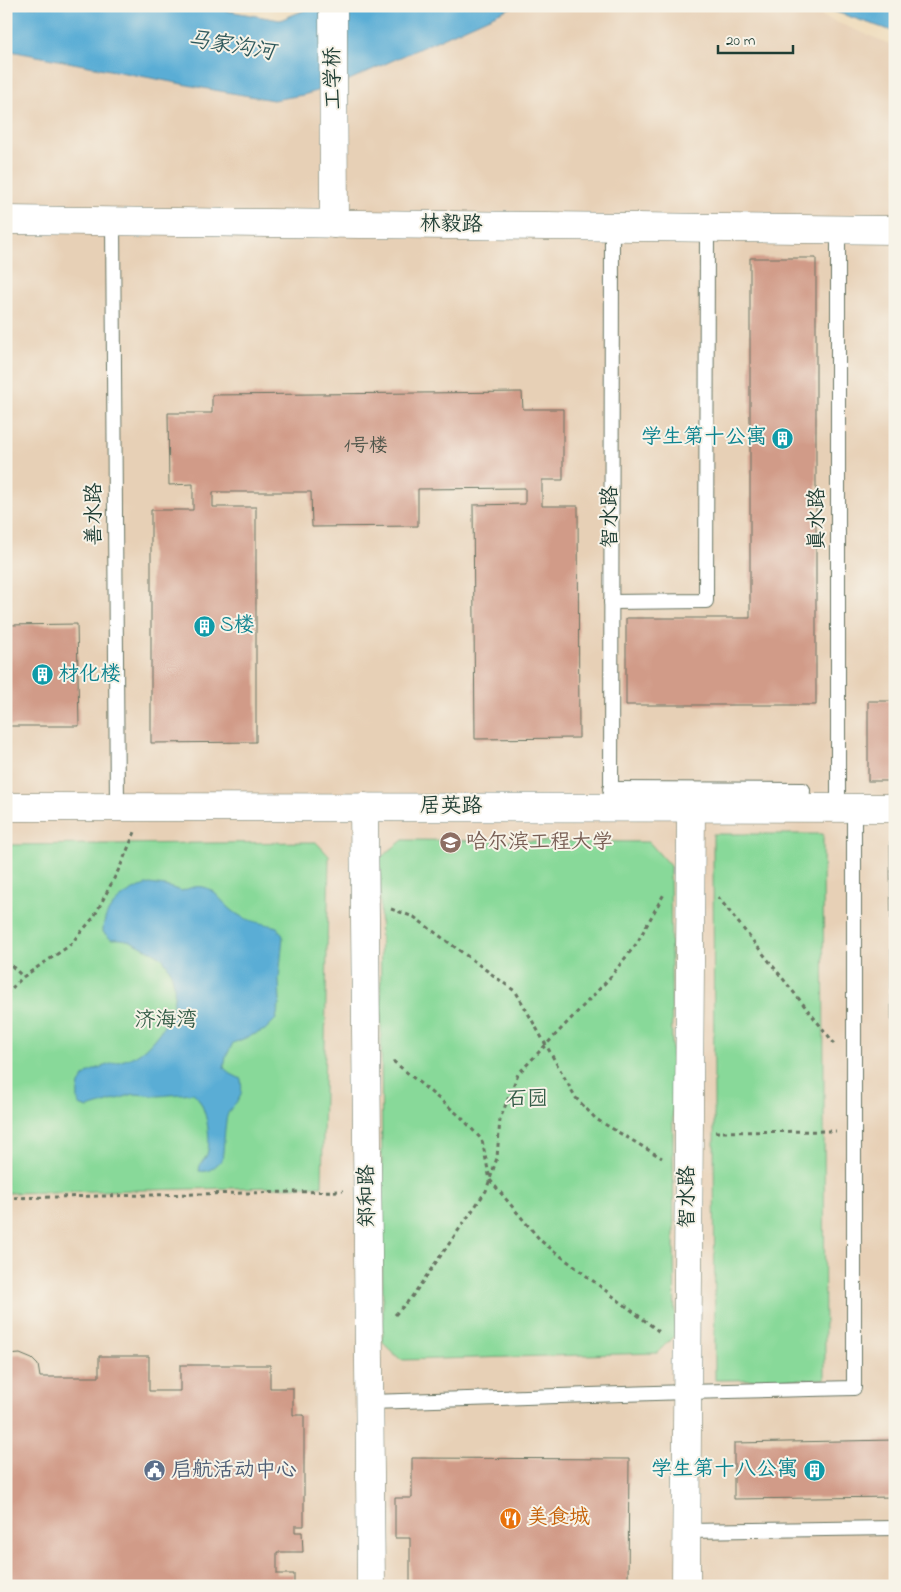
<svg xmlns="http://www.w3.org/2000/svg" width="901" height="1592" font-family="'Indie Flower','LXGW WenKai TC',sans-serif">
<rect width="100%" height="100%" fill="#f7f3e8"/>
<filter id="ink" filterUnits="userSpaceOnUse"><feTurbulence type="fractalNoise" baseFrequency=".02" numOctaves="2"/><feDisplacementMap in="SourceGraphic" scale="10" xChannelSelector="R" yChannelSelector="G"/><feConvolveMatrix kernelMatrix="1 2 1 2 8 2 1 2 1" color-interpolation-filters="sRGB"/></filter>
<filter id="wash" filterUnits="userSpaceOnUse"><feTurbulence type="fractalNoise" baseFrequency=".0096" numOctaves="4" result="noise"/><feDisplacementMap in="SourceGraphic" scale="20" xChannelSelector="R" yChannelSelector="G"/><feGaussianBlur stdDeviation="1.12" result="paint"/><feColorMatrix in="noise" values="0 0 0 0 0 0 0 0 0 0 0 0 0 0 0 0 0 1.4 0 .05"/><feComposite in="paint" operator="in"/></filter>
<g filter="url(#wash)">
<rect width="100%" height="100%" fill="#efdcbb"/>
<polygon fill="#e7d0b6" points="514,6 797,6 895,46 895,1586 6,1586 6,50 208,89 273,100 338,85"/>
<g fill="#88d999" stroke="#548b66">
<polygon points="713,834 823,834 825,1379 715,1380"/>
<polygon points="403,840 649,842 670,866 675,1335 657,1353 401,1360 383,1343 380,858"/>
<polygon points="316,842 329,856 322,1186 6,1193 6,845"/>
</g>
<g fill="#5aadd5" stroke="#3c7584">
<polygon points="6,6 200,6 280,20 315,6 514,6 338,85 303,95 273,100 208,89 6,50"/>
<polygon points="818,6 895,6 895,32"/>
<path d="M149 884 165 886 182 891C213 877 215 899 237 914 249 922 264 923 277 927L283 936 279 979 280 1001 276 1019 265 1030 233 1043 226 1057 224 1068 231 1074 241 1079C245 1107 229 1100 226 1121 224 1134 224 1147 222 1160 214 1167 210 1173 199 1171 200 1160 205 1161 207 1154 212 1139 206 1102 193 1093L158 1096 134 1094 88 1108 79 1105C70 1063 111 1069 136 1055 147 1049 159 1034 165 1024 178 1004 178 974 161 957 156 953 149 950 144 948 131 941 126 938 111 939L103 932C102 907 127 890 149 884Z"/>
</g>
<g id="blocks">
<g fill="#d19b88">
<polygon points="750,258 816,258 816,705 626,705 626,618 750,618"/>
<polygon points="522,392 523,409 563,409 563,480 542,480 542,506 578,506 579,738 475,739 473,505 525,504 525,488 418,489 418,526 312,527 311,492 213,492 213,507 256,507 256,742 151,743 151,510 193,510 193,484 169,485 168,413 212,413 212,395"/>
<polygon points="77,624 79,726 6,726 6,625"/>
<rect x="868" y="701" width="27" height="80"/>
<polygon points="895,840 895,1111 892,1111 890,841"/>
<polygon points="20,1354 32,1359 38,1365 40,1377 99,1377 99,1356 149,1356 149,1391 180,1391 180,1365 270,1365 270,1388 293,1388 293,1415 304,1415 304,1526 295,1526 295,1532 302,1532 303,1552 277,1552 277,1574 294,1574 294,1586 6,1586 7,1355"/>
<polygon points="895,1440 895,1497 734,1499 734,1443"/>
<polygon points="412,1458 629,1459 628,1586 410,1586 410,1538 395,1538 395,1498 412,1498"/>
</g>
</g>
</g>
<g filter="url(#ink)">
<use href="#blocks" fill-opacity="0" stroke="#687563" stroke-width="1"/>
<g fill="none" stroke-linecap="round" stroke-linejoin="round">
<defs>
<g id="service">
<polyline points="113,221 117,807"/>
<polyline points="838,230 838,808"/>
<polyline points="611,602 706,601 707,228"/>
<polyline points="610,789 803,790 802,807"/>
<polyline points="611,807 612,227"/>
<polyline points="370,1402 687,1392 854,1388 854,808"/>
<polyline points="687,1531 895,1528"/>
</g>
<g id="minor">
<polyline points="333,6 334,224"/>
<polyline points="6,220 895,230"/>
<polyline points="6,807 895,808"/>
<polyline points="364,807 371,1586"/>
<polyline points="686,1586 691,807"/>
</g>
</defs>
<use href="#service" stroke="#687563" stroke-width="16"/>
<use href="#minor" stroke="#687563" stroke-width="29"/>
<g stroke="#687563" stroke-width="3" stroke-dasharray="4 4" stroke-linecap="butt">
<polyline points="718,897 834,1043"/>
<polyline points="391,909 414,917 516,992 576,1098 596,1119 662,1158"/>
<polyline points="6,960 23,977"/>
<polyline points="6,994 23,977 69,946 94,917 120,867 135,832"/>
<polyline points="393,1061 461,1117 482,1140 490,1180 541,1241 661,1333"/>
<polyline points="715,1132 836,1131"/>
<polyline points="6,1198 343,1191"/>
<polyline points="395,1315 411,1298 486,1191 497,1158 500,1119 518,1074 607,981 637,943 664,894"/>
</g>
<use href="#service" stroke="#fff" stroke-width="14"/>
<use href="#minor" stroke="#fff" stroke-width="28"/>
</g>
</g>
<defs>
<symbol id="building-disc" viewBox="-11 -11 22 22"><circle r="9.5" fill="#0f9aa8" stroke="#f7f3e8"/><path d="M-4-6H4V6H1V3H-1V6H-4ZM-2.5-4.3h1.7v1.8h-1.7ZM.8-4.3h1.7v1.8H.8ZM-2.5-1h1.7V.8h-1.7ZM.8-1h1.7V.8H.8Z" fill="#fff"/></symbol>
<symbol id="university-disc" viewBox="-11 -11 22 22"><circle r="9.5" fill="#8d6e63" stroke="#f7f3e8"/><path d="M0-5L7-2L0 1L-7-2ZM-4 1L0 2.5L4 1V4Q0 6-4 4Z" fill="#fff"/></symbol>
<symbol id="civic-disc" viewBox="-11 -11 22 22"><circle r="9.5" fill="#5c6f8a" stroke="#f7f3e8"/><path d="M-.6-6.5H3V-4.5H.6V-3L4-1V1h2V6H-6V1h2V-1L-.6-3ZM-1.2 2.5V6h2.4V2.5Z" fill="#fff"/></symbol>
<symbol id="restaurant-disc" viewBox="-11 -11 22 22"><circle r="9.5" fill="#e8710a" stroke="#f7f3e8"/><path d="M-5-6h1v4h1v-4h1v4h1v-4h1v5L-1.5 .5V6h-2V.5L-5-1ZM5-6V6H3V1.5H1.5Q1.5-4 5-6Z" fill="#fff"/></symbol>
</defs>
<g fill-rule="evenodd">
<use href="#building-disc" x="770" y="426" width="25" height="25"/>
<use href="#building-disc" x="192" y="614" width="25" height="25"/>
<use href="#building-disc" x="30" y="662" width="25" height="25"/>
<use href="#university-disc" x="438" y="830" width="25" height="25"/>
<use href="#building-disc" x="802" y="1458" width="25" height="25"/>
<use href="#civic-disc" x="142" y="1458" width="25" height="25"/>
<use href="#restaurant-disc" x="498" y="1506" width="25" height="25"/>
</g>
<g text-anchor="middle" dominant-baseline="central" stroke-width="4" stroke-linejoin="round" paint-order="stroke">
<g font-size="19" fill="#4c5449">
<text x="366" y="446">1号楼</text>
</g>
<g font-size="21" fill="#1f3d34" stroke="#f7f3e8">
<text transform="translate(334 78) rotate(-91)">工学桥</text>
<text transform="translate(451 225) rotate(1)">林毅路</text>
<text transform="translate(95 514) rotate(-90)">善水路</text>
<text transform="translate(611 517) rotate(-90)">智水路</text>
<text transform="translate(818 519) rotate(-90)">真水路</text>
<text x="451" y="807">居英路</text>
<text transform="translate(368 1196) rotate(-91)">郑和路</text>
<text transform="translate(688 1197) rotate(-90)">智水路</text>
</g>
<g font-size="21" fill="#0d838f" stroke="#f7f3e8" text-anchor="end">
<text x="767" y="438">学生第十公寓</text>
<text x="220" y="626" text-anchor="start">S楼</text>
<text x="58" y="675" text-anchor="start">材化楼</text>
<text x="798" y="1470">学生第十八公寓</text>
</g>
<g font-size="21" fill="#785e54" stroke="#f7f3e8" text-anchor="start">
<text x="466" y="843">哈尔滨工程大学</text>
</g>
<g font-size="21" fill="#345c48" stroke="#f7f3e8">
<text x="166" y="1021">济海湾</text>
<text x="527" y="1100">石园</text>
</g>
<g font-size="21" fill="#4e5e75" stroke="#f7f3e8" text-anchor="start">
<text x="171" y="1471">启航活动中心</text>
</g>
<g font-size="21" fill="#c56008" stroke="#f7f3e8" text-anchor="start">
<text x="527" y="1518">美食城</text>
</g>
<g font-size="22" font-style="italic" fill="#2e595c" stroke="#f7f3e8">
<text transform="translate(231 47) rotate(9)">马家沟河</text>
</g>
</g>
<rect width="901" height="1592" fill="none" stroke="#f7f3e8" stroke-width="25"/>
<path d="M718 45v8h75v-8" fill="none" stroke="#1f3d34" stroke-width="2.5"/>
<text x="726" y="45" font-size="15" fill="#1f3d34" stroke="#f7f3e8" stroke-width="4" paint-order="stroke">20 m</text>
</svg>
